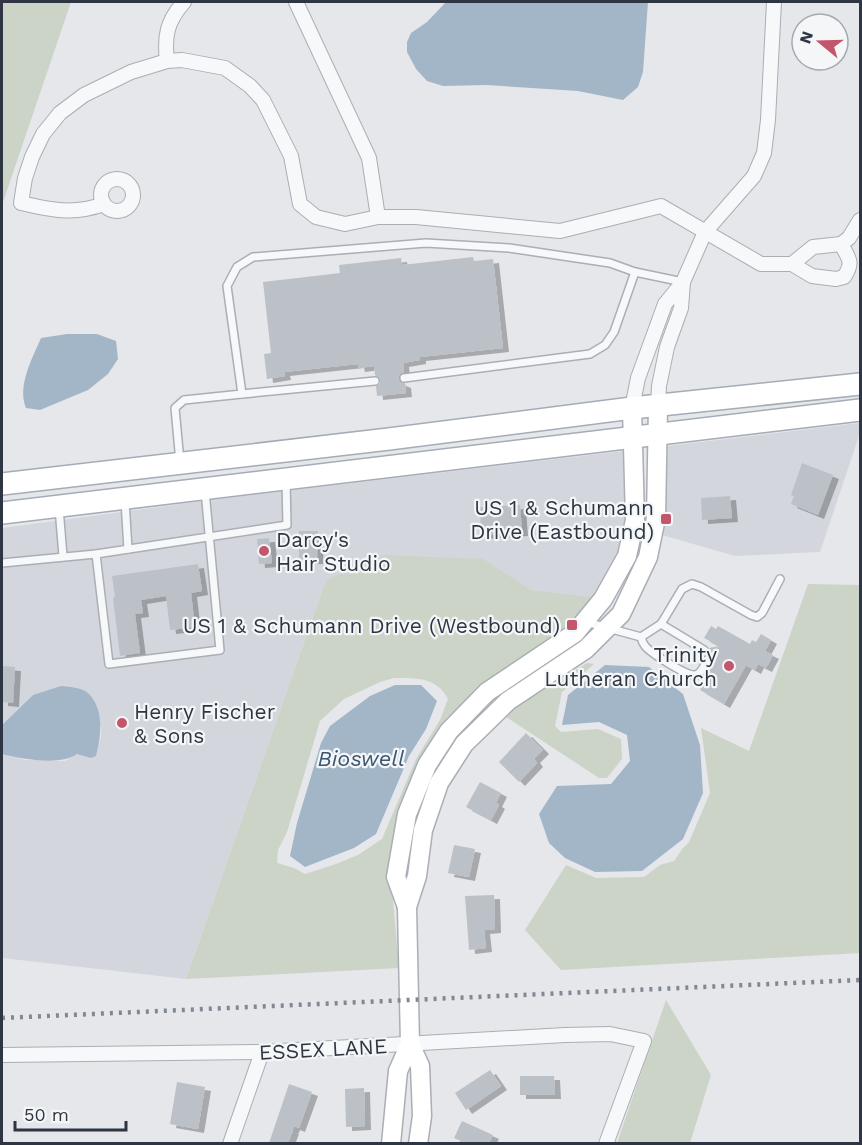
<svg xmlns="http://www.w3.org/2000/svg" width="862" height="1145" font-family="'Work Sans',sans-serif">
<defs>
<filter id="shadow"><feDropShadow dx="6" dy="4" stdDeviation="0" flood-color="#0004"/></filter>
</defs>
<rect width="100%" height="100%" fill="#e5e7eb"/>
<g fill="#d3d7dd">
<polygon points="860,423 860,433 820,552 735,556 662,535 666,504 667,446"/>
<polygon points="624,451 626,519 619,553 594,597 531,590 484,559 326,580 186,979 2,958 2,754 25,760 39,760 65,761 77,754 96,756 101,736 101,726 33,695 2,725 2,528 218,499"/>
</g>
<g fill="#cbd4c7" fill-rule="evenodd">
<polygon points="2,2 71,2 2,205"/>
<path d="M384 555 484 559 531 590 594 597 569 627 435 739 390 865 399 968 186 979 326 580ZM394 678C416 678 437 677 448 699L440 720 416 759 382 839 358 855 336 864 305 874 294 868 277 863 278 850 287 832 320 721 344 699 380 682Z"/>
<polygon points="808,584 860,585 860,953 561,970 525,930 566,865 596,878 644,877 660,865 674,861 683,848 689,842 710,793 701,728 749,751"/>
<polygon points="587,663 594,664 562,692 555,726 561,732 598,729 621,739 622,759 607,778 599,778 503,715"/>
<polygon points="666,1000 711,1075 690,1143 617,1143"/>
</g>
<g fill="#a3b6c7">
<polygon points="446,2 648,2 643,72 638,87 623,100 578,91 486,85 443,86 427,81 416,69 407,52 407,42 411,33 427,22"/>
<path d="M67 334H97L116 341 118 359 108 374 88 390 40 410 26 408C17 386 32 359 41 338Z"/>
<polygon points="605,665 649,667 683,694 700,745 703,793 683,839 642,871 595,872 565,858 549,843 539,814 557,786 611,784 630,761 627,735 599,722 562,725 568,695"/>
<polygon points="395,685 421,685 437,701 426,729 409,756 376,834 354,848 305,867 290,856 297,823 321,743 330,726 370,696"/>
<path d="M61 686C69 687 81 687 88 693 105 709 101 737 96 756L91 758 77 754C61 766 21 759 2 754V725L33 695Z"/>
</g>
<g fill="#bcc1c7" filter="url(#shadow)">
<polygon points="473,257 474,261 493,259 503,348 420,357 420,360 403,363 404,372 400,374 398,378 400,382 405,384 406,393 377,396 376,386 380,384 380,380 375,375 374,366 359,368 358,364 284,372 285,376 267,379 264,354 271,353 263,282 340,273 339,265 401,258 402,265"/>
<polygon points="802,463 833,475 818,515 791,504 794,496 791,495"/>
<polygon points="730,496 732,518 702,520 701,498"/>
<polygon points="520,505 522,532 481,535 480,507"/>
<polygon points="299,531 318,531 317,560 299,560"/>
<polygon points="269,538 272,563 259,564 257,539"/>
<polygon points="198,564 202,591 191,593 195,627 170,630 166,596 141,600 143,613 135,614 140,653 120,656 113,598 115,597 112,576"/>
<polygon points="711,626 716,629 718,626 750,644 752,640 756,642 761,634 771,640 765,651 773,655 766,668 758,664 755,670 746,665 724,704 700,690 712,662 711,657 707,654 709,648 719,646 704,638"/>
<polygon points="2,666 15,667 13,703 2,702"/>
<polygon points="526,733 543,750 534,759 537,763 519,782 499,762"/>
<polygon points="480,782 501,793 496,803 499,805 491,820 466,807"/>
<polygon points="454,845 475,849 469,877 448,873"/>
<polygon points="494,895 495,929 484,930 486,948 469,950 465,896"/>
<polygon points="490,1070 501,1086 466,1110 455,1093"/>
<polygon points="520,1076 554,1076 555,1095 520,1095"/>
<polygon points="177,1082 205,1087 198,1129 170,1124"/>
<polygon points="289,1084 312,1092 299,1128 294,1126 293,1129 291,1129 293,1130 288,1143 269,1143"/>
<polygon points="364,1088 365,1126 346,1127 345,1089"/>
<polygon points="462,1121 493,1135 489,1143 466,1143 454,1138"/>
</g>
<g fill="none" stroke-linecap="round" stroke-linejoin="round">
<defs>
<g id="lane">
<polyline points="404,378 590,354 605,345 614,332 635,272"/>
<polyline points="242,394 375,381"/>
<polyline points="180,462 175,408 184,400 242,394 227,286 237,267 253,257 426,243 509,248 610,263 635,272 683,282"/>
<polyline points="125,501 128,549"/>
<polyline points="59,508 63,556"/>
<polyline points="96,554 109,664 220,650 205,491"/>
<polyline points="2,563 96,554 287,525 286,480"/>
<polyline points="586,622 641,637 661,624 682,589 692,584 701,587 751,615 757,617 762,613 780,579"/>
<polyline points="661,624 704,650"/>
<path d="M641 637C642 641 642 642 645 646 651 653 686 676 695 675 702 674 704 665 707 660"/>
</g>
<g id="street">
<polyline points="296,2 369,158 378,217"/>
<path d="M167 61C164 36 167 21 184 2"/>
<circle cx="117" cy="195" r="16"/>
<path d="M104 204C74 215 51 210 21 203L25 178 32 157 43 134 60 113 84 95 131 72 167 61 182 60 225 68 250 86 263 100 291 156 300 204 316 217 345 224 378 217H416L560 231 661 206 761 264H792L812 276 836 279 844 277C854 262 849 259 841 244"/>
<polyline points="792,264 813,247 841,244 849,238 860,220"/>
<polyline points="658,406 659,386 667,347 681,308 683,282"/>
<polyline points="632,408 638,378 665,304 683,282 705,232 754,176 764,153 768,120 774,2"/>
<polyline points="2,1055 262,1052 565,1035 610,1034 644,1041 606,1144"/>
<polyline points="230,1144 262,1052"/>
</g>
<g id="secondary">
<polyline points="407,907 396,877 407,814 427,765 449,731 487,692 575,633 603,599 627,556 635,520 632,408"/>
<polyline points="391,1144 398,1071 410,1044"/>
<polyline points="418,1144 422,1116 420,1066 410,1044 407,907 417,876 423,830 439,783 464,744 508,701 586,649 621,614 648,557 656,518 658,406"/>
</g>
<g id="primary">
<polyline points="2,484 389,439 632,408 860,384"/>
<polyline points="2,513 860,410"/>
</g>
</defs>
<use href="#lane" stroke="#aaaeb5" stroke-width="10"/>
<use href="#street" stroke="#aaaeb5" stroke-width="16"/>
<use href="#secondary" stroke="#aaaeb5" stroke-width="21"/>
<use href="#primary" stroke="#a5acb6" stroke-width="24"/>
<use href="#lane" stroke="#f7f8fa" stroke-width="7"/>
<use href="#street" stroke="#f7f8fa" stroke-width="14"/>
<use href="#secondary" stroke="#fff" stroke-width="18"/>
<use href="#primary" stroke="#fff" stroke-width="21"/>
<polyline stroke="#7f8893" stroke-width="4.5" stroke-dasharray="3 6" stroke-linecap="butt" points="2,1018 860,980"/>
</g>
<g fill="#c3566b" stroke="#f4f6f8" stroke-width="2">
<rect x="660" y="513" width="12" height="12" rx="3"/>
<circle cx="264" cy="551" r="6"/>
<rect x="566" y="619" width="12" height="12" rx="3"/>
<circle cx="729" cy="666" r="6"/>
<circle cx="122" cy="723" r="6"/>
</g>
<g text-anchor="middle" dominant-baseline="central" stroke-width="4.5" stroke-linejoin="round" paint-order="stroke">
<g font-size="21" fill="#2d3642" stroke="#f4f6f8" text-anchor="end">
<text x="654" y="507">US 1 &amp; Schumann<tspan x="654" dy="24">Drive (Eastbound)</tspan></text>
<text x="276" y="539" text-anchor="start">Darcy's<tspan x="276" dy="24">Hair Studio</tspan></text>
<text x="560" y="625">US 1 &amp; Schumann Drive (Westbound)</text>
<text x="717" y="654">Trinity<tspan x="717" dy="24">Lutheran Church</tspan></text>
<text x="134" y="711" text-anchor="start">Henry Fischer<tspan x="134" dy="24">&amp; Sons</tspan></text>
</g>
<g font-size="21" fill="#2d3642" stroke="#f4f6f8">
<text transform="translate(323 1049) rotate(-3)">ESSEX LANE</text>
</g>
<g font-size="22" font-style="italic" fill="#3b5673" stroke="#f4f6f8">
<text x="361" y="758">Bioswell</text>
</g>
</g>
<rect width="862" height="1145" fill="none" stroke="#2d3642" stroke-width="6"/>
<g transform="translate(820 42) rotate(289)"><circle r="28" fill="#f4f6f8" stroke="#a4a9af" stroke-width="1.5"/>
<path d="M0-4.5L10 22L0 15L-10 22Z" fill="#c3566b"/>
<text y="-9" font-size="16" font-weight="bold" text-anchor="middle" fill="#2d3642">N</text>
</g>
<path d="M15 1121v9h111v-9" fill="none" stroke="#2d3642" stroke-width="3"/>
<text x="24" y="1121" font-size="18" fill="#2d3642" stroke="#f4f6f8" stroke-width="4.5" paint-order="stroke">50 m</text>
</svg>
